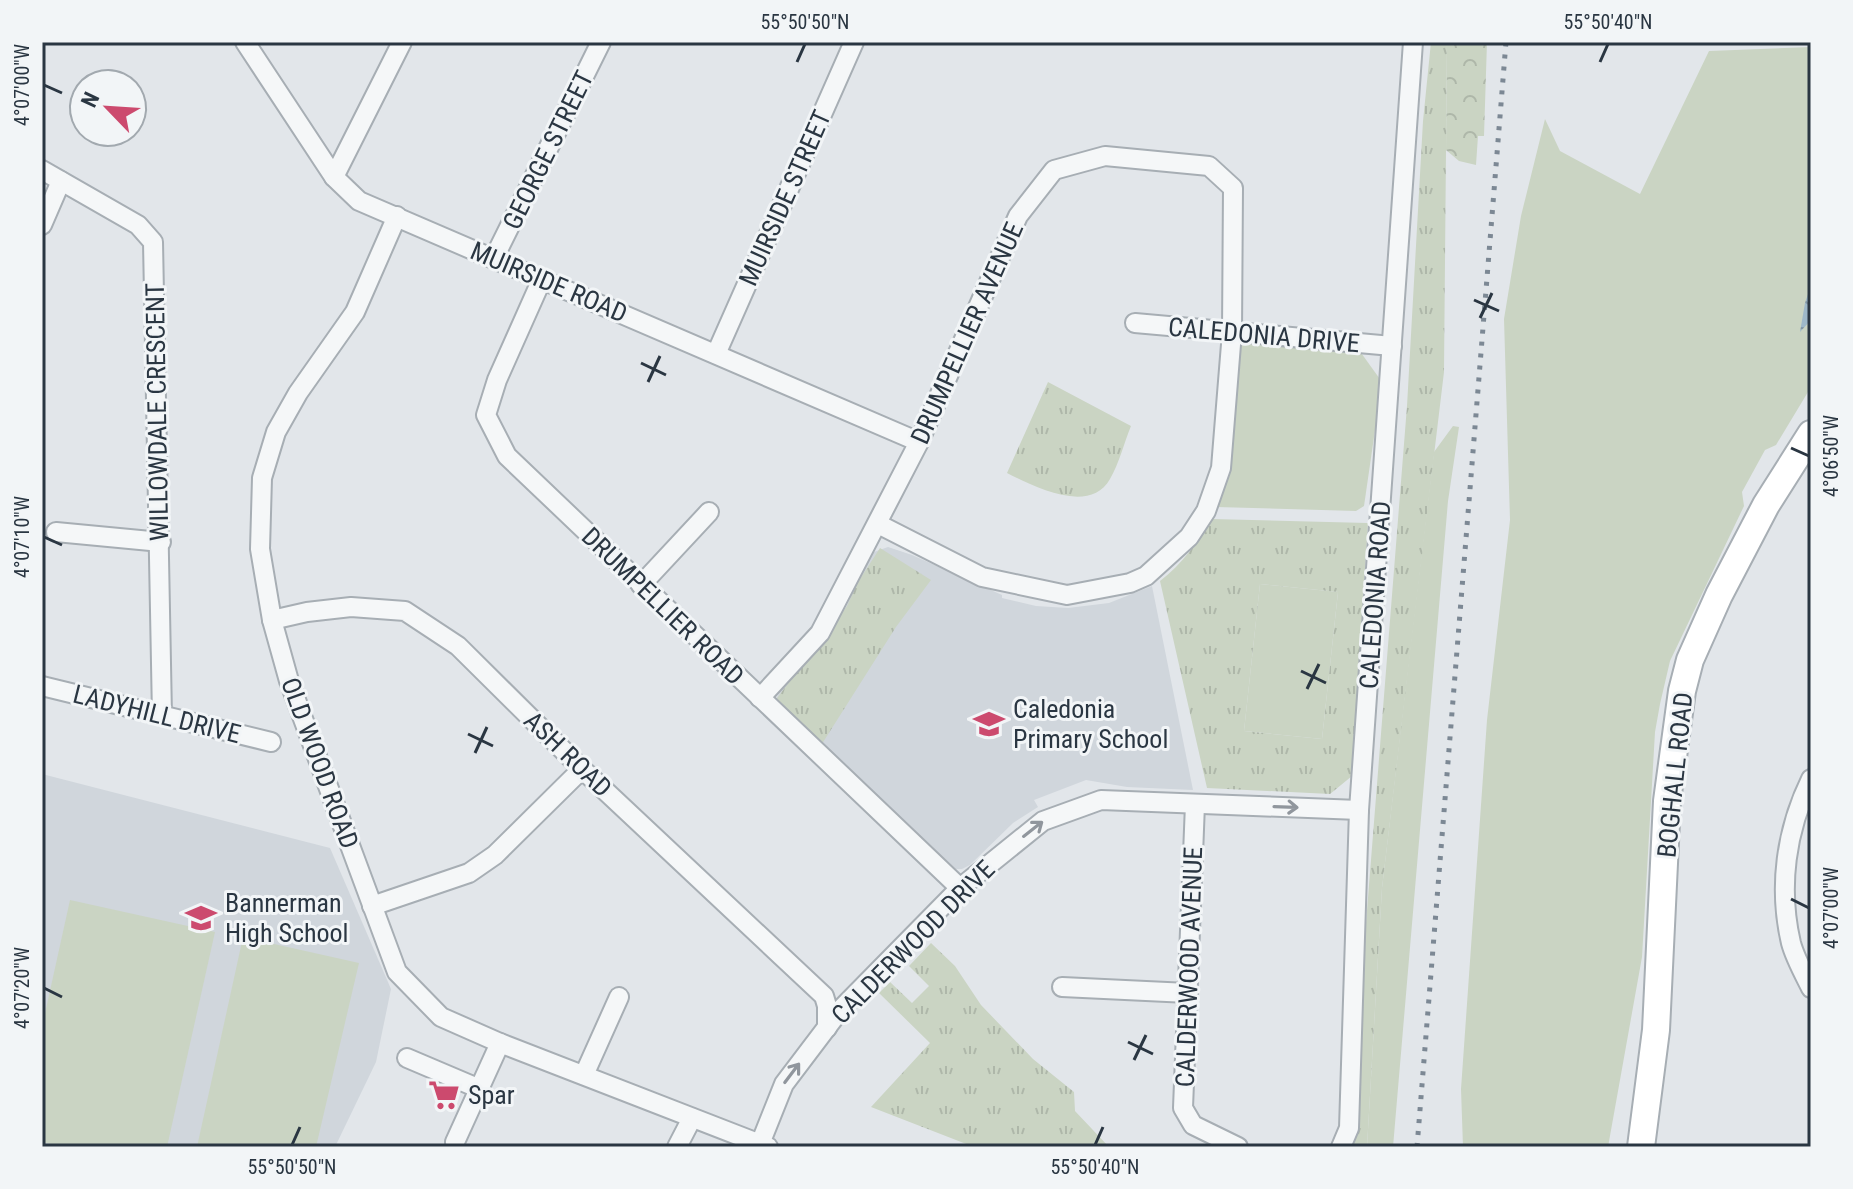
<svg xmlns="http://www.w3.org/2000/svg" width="1853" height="1189" font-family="'Roboto Condensed',sans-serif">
<defs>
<pattern id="forest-crowns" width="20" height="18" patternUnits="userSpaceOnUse" patternTransform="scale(2)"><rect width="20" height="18" fill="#cad4c3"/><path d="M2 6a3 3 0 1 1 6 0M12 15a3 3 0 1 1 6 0" fill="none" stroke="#aeb7a9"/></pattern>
<pattern id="park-tufts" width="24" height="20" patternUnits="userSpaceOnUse" patternTransform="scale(2)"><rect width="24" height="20" fill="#cad4c3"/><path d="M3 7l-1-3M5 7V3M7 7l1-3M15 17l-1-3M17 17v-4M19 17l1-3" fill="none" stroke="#aeb7a9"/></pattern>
<pattern id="water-ripples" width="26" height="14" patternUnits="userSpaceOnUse" patternTransform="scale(2)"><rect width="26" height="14" fill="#9eb8c9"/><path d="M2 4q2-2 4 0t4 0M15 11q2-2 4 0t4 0" fill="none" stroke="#8196a5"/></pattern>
</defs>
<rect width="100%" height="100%" fill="#e2e6ea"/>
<g fill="#d0d6dc">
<polygon points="888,547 912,555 1002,595 1002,598 1036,606 1068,608 1109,603 1152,586 1193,790 1127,787 1086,780 1034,800 1038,807 1013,823 970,865 962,869 950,869 774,702 803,654 842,616 869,558 874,552"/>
<polygon points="42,774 330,848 391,989 376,1062 335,1147 42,1147"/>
</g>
<g fill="#cad4c3">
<polygon points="1811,47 1811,387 1776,445 1765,450 1742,492 1744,506 1670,661 1660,704 1655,732 1642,957 1608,1147 1463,1147 1461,1089 1487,720 1510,520 1504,319 1521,216 1545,119 1560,151 1640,194 1709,51"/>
<polygon points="1236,340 1359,350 1382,382 1364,506 1356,511 1216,507"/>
<polygon points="1453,426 1459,427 1448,501 1393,1147 1367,1147 1382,888 1412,634 1434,452"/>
<polygon points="1260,584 1338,592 1322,739 1244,731"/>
<polygon points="70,900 215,932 167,1147 65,1147 42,1142 42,1027"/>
<polygon points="243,937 359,963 316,1147 197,1147"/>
</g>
<polygon fill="url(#forest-crowns)" points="1447,42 1487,42 1484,136 1478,136 1476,165 1459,161 1446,150"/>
<g fill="url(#park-tufts)" fill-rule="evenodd">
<polygon points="1431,42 1447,42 1444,372 1382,888 1367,1147 1350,1147 1354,1134 1366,923 1407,406 1423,121"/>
<path d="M1048 382 1131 426C1124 443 1119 464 1110 479 1090 515 1034 487 1007 473Z"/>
<path d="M1212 519 1368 523 1352 776 1330 794 1207 788 1160 581C1182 564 1198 542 1212 519ZM1260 584 1338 592 1322 739 1244 731Z"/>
<polygon points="880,548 931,580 896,627 820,747 774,702 847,606 858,582"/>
<polygon points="931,943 955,966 981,1005 1033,1059 1074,1092 1075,1111 1109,1147 974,1147 871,1107 930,1043 879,993 890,982 912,1003 929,986 909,966"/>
</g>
<polygon fill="url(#water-ripples)" points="1811,285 1811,320 1800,332 1805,303"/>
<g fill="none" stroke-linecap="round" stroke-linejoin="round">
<defs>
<g id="street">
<polyline points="245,42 334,177 359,201 919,442"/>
<polyline points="42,170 138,225 153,242 162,716"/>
<polyline points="334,177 402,42"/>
<polyline points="397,216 355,312 298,393 276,432 262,478 260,549 272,620 289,681 397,972 441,1017 500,1043 768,1147"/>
<polyline points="42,225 61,181"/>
<polyline points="494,258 601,42"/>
<polyline points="542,279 497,380 486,415 507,456 960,888"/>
<polyline points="1135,323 1392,346"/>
<polyline points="716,354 854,42"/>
<polyline points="56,532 161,542"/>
<polyline points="641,585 709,512"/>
<polyline points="272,620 307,612 351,607 405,611 458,646 582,769 824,996 827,1006 827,1028"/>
<polyline points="42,686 271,742"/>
<polyline points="760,698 820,633 919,442 1018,216 1054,170 1105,156 1209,166 1233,188 1232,332 1221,468 1206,511 1189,537 1146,576 1130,583 1067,595 982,577 878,524"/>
<path d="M1811 779C1786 830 1778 887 1791 943 1795 958 1804 974 1811 988"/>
<polyline points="1195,804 1183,1108 1193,1125 1238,1147"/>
<polyline points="372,906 469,873 495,855 582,769"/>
<polyline points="1062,987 1188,993"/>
<polyline points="407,1058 480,1089"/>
<polyline points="584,1075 619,997"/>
<polyline points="455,1142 500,1043"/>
<polyline points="760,1144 784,1084 840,1010 960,888 1043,821 1101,800 1359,810"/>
<polyline points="677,1147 692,1118"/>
<polyline points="1341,1147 1349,1128 1359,810 1413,42"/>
</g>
<polyline id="secondary" points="1641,1147 1656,1030 1667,801 1682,691 1690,660 1719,595 1766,505 1811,434"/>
</defs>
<use href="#street" stroke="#a7aeb4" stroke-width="22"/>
<use href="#secondary" stroke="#a7aeb4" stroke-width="30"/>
<use href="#street" stroke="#f5f7f8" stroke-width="18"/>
<use href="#secondary" stroke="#fff" stroke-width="26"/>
<polyline stroke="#7c8894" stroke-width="5" stroke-dasharray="4 8" stroke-linecap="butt" points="1417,1147 1506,42"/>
</g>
<defs><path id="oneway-shaft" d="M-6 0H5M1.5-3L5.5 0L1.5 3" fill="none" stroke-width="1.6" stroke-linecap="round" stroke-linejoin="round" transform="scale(2)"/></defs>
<g stroke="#90969d">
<use href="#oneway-shaft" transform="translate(1286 807) rotate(2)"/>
<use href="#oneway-shaft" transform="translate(1033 829) rotate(-38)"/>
<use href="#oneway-shaft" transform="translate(792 1073) rotate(-53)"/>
</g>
<path fill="none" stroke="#2a3642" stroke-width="3" d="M797 62 805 44M1600 62 1608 44M44 85 62 93M1474 300 1499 311M1480 318 1492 293M641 363 666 375M648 382 660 356M1791 448 1809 456M44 537 62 545M1301 671 1326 683M1307 689 1319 664M468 734 493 746M475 753 487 727M1791 899 1809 908M44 988 62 997M1128 1042 1153 1054M1134 1060 1146 1035M292 1145 300 1127M1095 1145 1103 1127"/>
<defs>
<symbol id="school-bare" viewBox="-9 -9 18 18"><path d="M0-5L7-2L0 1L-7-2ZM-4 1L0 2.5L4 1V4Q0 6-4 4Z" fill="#cc4a6e" stroke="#f2f5f7" stroke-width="2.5" paint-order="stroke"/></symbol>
<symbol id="supermarket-bare" viewBox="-9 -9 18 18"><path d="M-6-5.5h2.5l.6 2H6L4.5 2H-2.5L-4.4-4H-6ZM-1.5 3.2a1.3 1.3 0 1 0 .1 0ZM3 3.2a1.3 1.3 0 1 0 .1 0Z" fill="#cc4a6e" stroke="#f2f5f7" stroke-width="2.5" paint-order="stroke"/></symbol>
</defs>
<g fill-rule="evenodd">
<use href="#school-bare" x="967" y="702" width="44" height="44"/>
<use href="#school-bare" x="179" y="896" width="44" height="44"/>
<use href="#supermarket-bare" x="422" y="1073" width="44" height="44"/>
</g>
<g text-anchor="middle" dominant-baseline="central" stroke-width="6" stroke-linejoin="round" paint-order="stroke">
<g font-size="26" fill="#2a3642" stroke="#f2f5f7">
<text transform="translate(548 150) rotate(-64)">GEORGE STREET</text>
<text transform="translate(785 198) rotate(-66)">MUIRSIDE STREET</text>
<text transform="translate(549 282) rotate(23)">MUIRSIDE ROAD</text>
<text transform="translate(967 333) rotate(-66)">DRUMPELLIER AVENUE</text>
<text transform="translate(1264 335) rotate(5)">CALEDONIA DRIVE</text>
<text transform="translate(157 412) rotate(-91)">WILLOWDALE CRESCENT</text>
<text transform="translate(1375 595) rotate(-86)">CALEDONIA ROAD</text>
<text transform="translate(663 606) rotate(44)">DRUMPELLIER ROAD</text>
<text transform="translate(157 714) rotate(14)">LADYHILL DRIVE</text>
<text transform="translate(568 754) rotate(44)">ASH ROAD</text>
<text transform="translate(320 763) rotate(70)">OLD WOOD ROAD</text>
<text transform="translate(1675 775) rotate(-84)">BOGHALL ROAD</text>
<text transform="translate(913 942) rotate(-45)">CALDERWOOD DRIVE</text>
<text transform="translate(1189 967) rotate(-88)">CALDERWOOD AVENUE</text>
</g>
<g font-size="26" fill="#2a3642" stroke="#f2f5f7" text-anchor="start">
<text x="1013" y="709">Caledonia<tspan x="1013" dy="30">Primary School</tspan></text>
<text x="225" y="903">Bannerman<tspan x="225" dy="30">High School</tspan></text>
<text x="468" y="1095">Spar</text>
</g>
</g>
<rect width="1853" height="1189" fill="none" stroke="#f2f5f7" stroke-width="88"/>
<g transform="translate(108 108) rotate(295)"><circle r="38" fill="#f2f5f7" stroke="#a2a9af" stroke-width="2"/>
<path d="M0-6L14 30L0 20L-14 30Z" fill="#cc4a6e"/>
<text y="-12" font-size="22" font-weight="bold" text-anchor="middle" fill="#2a3642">N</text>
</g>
<rect x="44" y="44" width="1765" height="1101" fill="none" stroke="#2a3642" stroke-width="3"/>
<g font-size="20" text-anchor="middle" fill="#2a3642">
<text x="805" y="29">55°50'50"N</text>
<text x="1608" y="29">55°50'40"N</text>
<text transform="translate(22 85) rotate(-90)" y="7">4°07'00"W</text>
<text transform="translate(1831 456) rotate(-90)" y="7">4°06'50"W</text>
<text transform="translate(22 537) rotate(-90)" y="7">4°07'10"W</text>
<text transform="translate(1831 908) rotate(-90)" y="7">4°07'00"W</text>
<text transform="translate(22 988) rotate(-90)" y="7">4°07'20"W</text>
<text x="292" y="1174">55°50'50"N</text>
<text x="1095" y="1174">55°50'40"N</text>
</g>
</svg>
